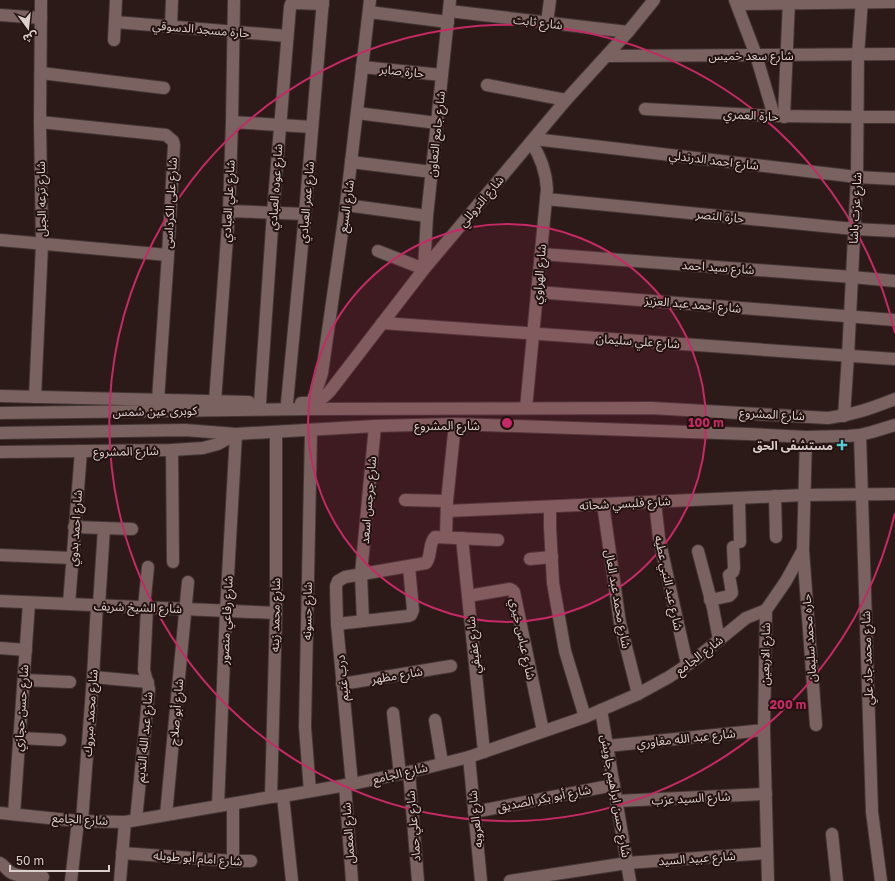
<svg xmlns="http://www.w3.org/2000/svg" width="895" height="881" font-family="'Golos Text','Noto Sans Arabic',sans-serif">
<rect width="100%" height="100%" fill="#2c1a18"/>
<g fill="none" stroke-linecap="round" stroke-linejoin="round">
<defs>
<g id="street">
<polyline points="735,0 756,55 774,116"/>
<polyline points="737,4 895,2"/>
<polyline points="449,11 628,32"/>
<polyline points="369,12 448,22"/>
<polyline points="0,15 41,18"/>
<polyline points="115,22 287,36"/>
<polyline points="547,23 550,0"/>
<polyline points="171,26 172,0"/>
<polyline points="114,40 116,0"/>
<polyline points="607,56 895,54"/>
<polyline points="362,67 442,75"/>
<polyline points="41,73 164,88"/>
<polyline points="487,85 566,100"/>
<polyline points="645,109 774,116 857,117 895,117"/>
<polyline points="357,113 437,123"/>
<polyline points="784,117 789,0"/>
<polyline points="40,122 166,135 173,141 174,145 168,255 158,400"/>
<polyline points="232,122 312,127"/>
<polyline points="534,139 857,177 895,179"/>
<polyline points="351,162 432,172"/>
<polyline points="546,199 854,229 895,231"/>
<polyline points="346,205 427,216"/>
<polyline points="229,211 305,214"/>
<polyline points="0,240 168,255"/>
<polyline points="378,251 424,269 427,216 450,0"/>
<polyline points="541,254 852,277 895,281"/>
<polyline points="537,292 895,320"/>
<polyline points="382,323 895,359"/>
<polyline points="215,401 229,211 232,122 234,0"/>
<polyline points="260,403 273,213 290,7 291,4 294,3 323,4"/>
<polyline points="287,403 305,214 323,0"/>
<path d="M526 408 547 189C546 171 541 157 531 142"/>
<polyline points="310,409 322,373 346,205 370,0"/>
<polyline points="844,416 848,356 857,177 858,55 862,0"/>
<polyline points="860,435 872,812 881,881"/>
<polyline points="172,450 173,562"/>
<polyline points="775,496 776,537"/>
<polyline points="739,498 740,542"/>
<polyline points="405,500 447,501"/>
<polyline points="655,502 659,538 676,615 687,664"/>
<polyline points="603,504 620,623 638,694"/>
<polyline points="550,507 550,527 553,583 565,651 585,717"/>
<polyline points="447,511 804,495 895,494"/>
<polyline points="74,527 132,529"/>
<polyline points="446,537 447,501 455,424"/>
<polyline points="462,538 484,752"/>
<polyline points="803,550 816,725"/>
<polyline points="698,551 713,608 719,640"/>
<polyline points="0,555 72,558"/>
<polyline points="530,559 552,557"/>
<polyline points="468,596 510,589 512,590 514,592 543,731"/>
<polyline points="710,600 729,596 732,593 729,575 733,572 734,568 733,547"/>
<polyline points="0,601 276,613"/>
<polyline points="69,604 81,451"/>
<polyline points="99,605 104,528"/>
<polyline points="144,607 148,567"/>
<polyline points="363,621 361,574 375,426"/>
<polyline points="337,624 408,616 411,615 413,610 409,567"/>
<polyline points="0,648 26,650"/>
<polyline points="93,677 148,682"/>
<polyline points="24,680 70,682"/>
<polyline points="342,684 451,666"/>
<polyline points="601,710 630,881"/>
<polyline points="393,713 400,774"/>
<polyline points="435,720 442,763"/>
<polyline points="19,738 60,740"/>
<polyline points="607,746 764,730"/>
<polyline points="469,757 481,881"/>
<polyline points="409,772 418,881"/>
<path d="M352 784 337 624 336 586 338 581 345 577 426 563C432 556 428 544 435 537L498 540"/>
<polyline points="345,785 352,881"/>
<polyline points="310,791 305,727 311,430"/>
<polyline points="283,796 292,881"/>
<polyline points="271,797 276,613 276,432"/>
<polyline points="617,801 766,794"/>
<polyline points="233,804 233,861"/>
<polyline points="218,806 226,611 236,434"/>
<polyline points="474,812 614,785"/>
<polyline points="0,813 78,821 125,822 166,815 271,797 283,796 352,784 409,772 469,757 585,717 638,694 669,677 693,661 746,618 766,610"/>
<polyline points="14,814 29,603"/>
<polyline points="166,815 188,582"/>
<polyline points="136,820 149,689 144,670 147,607"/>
<polyline points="82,821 93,677 97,605"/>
<polyline points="832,834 837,881"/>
<polyline points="122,853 233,861 251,861"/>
<path d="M0 863C4 865 6 869 10 872 19 878 33 876 43 877"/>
<polyline points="71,881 78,821"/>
<polyline points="120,881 125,822"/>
<polyline points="510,881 627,863 767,853"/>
</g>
<g id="secondary">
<polyline points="0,396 249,402"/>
<polyline points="35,397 42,244 40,122 41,0"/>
<path d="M301 403C315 403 320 402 330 391L424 269 566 100 628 32 654 0"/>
<path d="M0 413 310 409 651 408 828 418C853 415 872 408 895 399"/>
<polyline points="0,433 185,430 236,434 375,426 455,424 748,434 806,437 848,436 860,435 872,432 895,425"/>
<polyline points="0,452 172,450 203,448 218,444 236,434"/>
<polyline points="768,881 764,730 766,610 786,581 803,550 806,437"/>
</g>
</defs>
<use href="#street" stroke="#443534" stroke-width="14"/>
<use href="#secondary" stroke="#443534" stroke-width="14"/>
<use href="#street" stroke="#79625f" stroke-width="12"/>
<use href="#secondary" stroke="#79625f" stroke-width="12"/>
</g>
<circle cx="507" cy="423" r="199" fill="#c42a66" fill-opacity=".12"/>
<g fill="none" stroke="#c42a66" stroke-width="2">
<circle cx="507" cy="423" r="199"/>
<path d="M895 513A398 398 0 1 1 895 333"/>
</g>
<path fill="#52cbd7" stroke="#22110f" stroke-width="1.5" d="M840 439h4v4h4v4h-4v4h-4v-4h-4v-4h4z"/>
<g text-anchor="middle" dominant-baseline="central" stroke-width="4" stroke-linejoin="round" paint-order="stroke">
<g font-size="12" fill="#dbcecc" stroke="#22110f">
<text transform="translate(538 22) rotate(7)">شارع ثابت</text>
<text transform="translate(201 29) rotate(5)">حارة مسجد الدسوقي</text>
<text x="751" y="55">شارع سعد خميس</text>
<text transform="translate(402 71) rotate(6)">حارة صابر</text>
<text transform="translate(751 115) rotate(3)">حارة العمري</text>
<text transform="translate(436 134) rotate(-84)">شارع جامع التعاون</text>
<text transform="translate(714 160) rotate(7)">شارع احمد الدرندلي</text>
<text transform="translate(275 187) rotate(-86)">شارع عوده العبادي</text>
<text transform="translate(41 199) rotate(-91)">شارع ترعه الجبل</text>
<text transform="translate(228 201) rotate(-87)">شارع علي العبادي</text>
<text transform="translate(481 201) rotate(-50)">شارع التروللي</text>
<text transform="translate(306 202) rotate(-85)">شارع عمر العبادي</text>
<text transform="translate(170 203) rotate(-87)">شارع على الكرداسى</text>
<text transform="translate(346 206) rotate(-82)">شارع السبع</text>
<text transform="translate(855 208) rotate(-87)">شارع عزت باشا</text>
<text transform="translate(720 216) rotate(6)">حارة النصر</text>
<text transform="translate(718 267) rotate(4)">شارع سيد احمد</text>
<text transform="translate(539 274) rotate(-85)">شارع الهراوي</text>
<text transform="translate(693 304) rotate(5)">شارع احمد عبد العزيز</text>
<text transform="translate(638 341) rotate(4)">شارع علي سليمان</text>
<text transform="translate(155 411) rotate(-1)">كوبرى عين شمس</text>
<text transform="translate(772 414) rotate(3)">شارع المشروع</text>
<text x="447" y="425">شارع المشروع</text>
<text transform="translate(126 451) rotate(-1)">شارع المشروع</text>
<text transform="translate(368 500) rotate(-85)">شارع جرجس اسعد</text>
<text transform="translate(625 503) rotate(-3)">شارع فلبسي شحاته</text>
<text transform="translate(75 528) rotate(-86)">شارع احمد بدوي</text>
<text transform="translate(669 583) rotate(78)">شارع عبد النبي عطيه</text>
<text transform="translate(618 599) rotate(80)">شارع محمد عبد العال</text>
<text transform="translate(138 607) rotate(2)">شارع الشيخ شريف</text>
<text transform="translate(307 611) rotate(-89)">شارع حسونه</text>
<text transform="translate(275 615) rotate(-89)">شارع محمد زينه</text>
<text transform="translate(226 620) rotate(-87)">شارع رفاعي منصور</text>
<text transform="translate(809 638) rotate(-94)">حاره محمد سليمان</text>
<text transform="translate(523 639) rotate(78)">شارع عباس خيري</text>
<text transform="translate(473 645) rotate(-96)">شارع عفيفي</text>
<text transform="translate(765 654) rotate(-89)">شارع الاربعين</text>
<text transform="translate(699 655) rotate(-37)">شارع الجامع</text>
<text transform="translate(867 658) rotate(-92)">شارع محمد جاد علي</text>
<text transform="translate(397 675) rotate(-9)">شارع مظهر</text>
<text transform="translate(342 678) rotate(-95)">درب غنيم</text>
<text transform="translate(21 708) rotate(-86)">شارع حسن حجازي</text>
<text transform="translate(176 712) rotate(-85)">شارع أبو صلاح</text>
<text transform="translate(90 713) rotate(-86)">شارع محمد مبروك</text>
<text transform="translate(144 737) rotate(-85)">شارع عبد الله النديم</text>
<text transform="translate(686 738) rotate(-6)">شارع عبد الله مغاوري</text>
<text transform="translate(400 773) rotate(-13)">شارع الجامع</text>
<text transform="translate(616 796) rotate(80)">شارع حسن ابراهيم جاويش</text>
<text transform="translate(544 798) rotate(-11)">شارع أبو بكر الصديق</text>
<text transform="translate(691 798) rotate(-3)">شارع السيد عزب</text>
<text transform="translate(80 819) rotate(3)">شارع الجامع</text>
<text transform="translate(475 819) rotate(-96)">شارع العروبه</text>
<text transform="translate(413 826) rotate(-95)">شارع علي حماد</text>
<text transform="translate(348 833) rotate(-94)">شارع المعمل</text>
<text transform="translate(198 858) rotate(4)">شارع امام أبو طويله</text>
<text transform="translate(697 858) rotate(-4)">شارع عبيد السيد</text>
</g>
<g font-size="12" font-weight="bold" fill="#dbcecc" stroke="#22110f" text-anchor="end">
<text x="833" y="445">مستشفى الحق</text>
</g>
</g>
<circle cx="507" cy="423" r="6" fill="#c42a66" stroke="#22110f" stroke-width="2"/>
<g font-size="12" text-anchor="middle" font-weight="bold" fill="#c42a66" stroke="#22110f" stroke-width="4" stroke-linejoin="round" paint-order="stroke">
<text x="706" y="427">100 m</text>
<text x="788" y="709">200 m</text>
</g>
<g transform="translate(28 28) rotate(165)" stroke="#22110f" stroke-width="3" paint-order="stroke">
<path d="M0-3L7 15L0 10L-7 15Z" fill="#dbcecc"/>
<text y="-6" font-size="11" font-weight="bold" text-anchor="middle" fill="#dbcecc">ش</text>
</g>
<path d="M10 865v6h99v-6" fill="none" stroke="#dbcecc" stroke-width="2"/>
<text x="16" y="865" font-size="12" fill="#dbcecc" stroke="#22110f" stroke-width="3" paint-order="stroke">50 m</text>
</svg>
